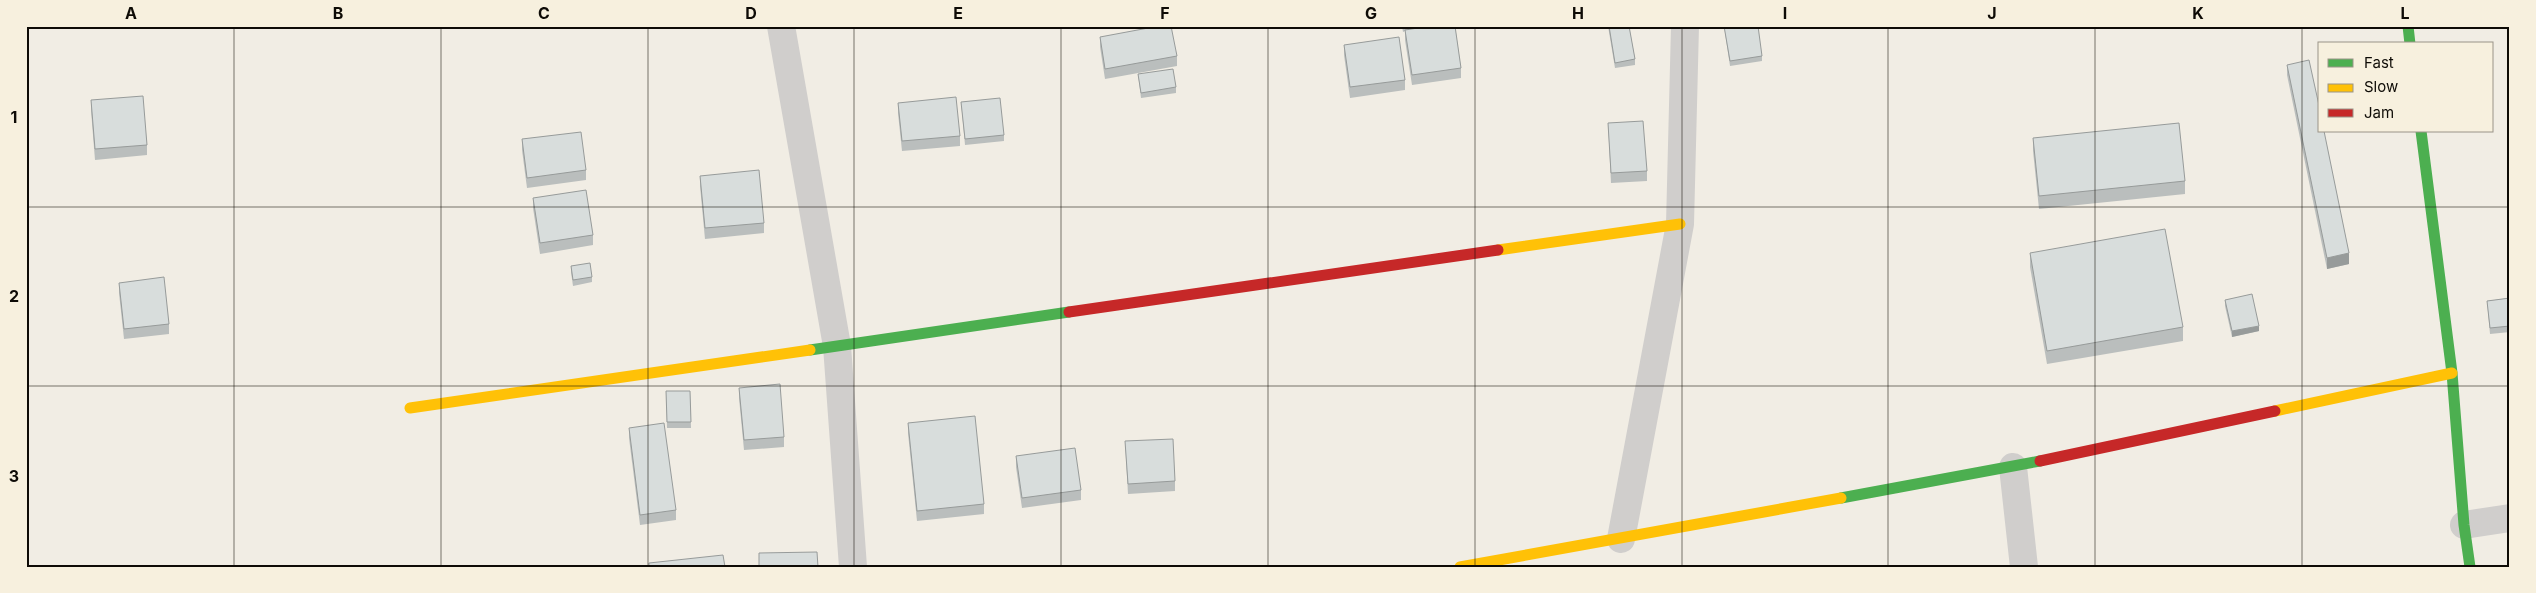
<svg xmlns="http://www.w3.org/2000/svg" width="2536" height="593" font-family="Inter,sans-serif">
<rect width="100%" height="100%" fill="#f1ede4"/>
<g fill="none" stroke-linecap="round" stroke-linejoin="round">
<g stroke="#d0cecc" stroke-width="28">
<polyline points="781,26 837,346 853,567"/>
<polyline points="2013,467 2024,567"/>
<polyline points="2464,525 2510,518"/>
<polyline points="1621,539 1680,224 1685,26"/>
</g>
<g stroke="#4caf50" stroke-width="11">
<polyline points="2408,26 2410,44"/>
<polyline points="2421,131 2452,373 2464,525 2470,567"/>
<polyline points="810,350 1069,312"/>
<polyline points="1841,498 2040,461"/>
</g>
<g stroke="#ffc107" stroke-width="11">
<polyline points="1498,250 1680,224"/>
<polyline points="410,408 810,350"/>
<polyline points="2275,411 2452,373"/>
<polyline points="1460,567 1841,498"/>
</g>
<g stroke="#c62828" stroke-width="11">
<polyline points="1069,312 1498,250"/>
<polyline points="2040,461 2275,411"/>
</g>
</g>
<g fill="#babebd">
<polygon points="1402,26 1455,26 1461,68 1461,78 1412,85 1405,40 1405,31 1403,32"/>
<polygon points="1608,26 1629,26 1635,59 1635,65 1615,68"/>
<polygon points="1724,26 1762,56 1762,61 1730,66"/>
<polygon points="1100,37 1177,56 1177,66 1105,79 1100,47"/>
<polygon points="1344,45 1405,80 1405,90 1350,98 1344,55"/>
<polygon points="2287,65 2349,264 2327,269 2287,75"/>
<polygon points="1138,74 1176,87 1176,93 1141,98"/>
<polygon points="91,100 147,145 147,155 95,160 91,110"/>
<polygon points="961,102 1004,135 1004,141 965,145"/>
<polygon points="898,103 960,136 960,146 902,151 898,113"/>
<polygon points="1608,123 1647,171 1647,181 1611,183"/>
<polygon points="2033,138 2185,181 2185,194 2039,209 2033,151"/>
<polygon points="522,139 586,170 586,180 527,188 522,150"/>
<polygon points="700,176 764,223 764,233 705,239 700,186"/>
<polygon points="533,198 593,235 593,245 540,254 533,208"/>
<polygon points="2030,253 2183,327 2183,341 2047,364 2030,267"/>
<polygon points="571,266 592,277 592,282 573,286 571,272"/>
<polygon points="119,283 169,324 169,334 124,339 119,293"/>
<polygon points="2510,298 2510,332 2490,334 2487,301"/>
<polygon points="2225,300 2259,331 2232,337 2225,306"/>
<polygon points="739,388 784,437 784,447 744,450 739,398"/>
<polygon points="666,391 690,391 691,428 667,428"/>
<polygon points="908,423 984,504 984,514 917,521 908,433"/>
<polygon points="629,428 676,510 676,520 640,525 629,438"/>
<polygon points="1125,441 1175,481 1175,491 1128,494"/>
<polygon points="1016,456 1081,490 1081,500 1022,508 1016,467"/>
</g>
<g fill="#979b9a">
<polygon points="2349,253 2349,264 2327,269 2327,258"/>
<polygon points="2259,326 2259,331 2232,337 2232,331"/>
</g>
<g fill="#d8dddc" stroke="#979b9a">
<polygon points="1159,26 1171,26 1177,56 1105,69 1100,37"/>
<polygon points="1431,26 1455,26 1461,68 1412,75 1405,30"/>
<polygon points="1609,26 1629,26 1635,59 1615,63"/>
<polygon points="1724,26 1758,26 1762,56 1730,61"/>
<polygon points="1399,37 1405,80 1350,87 1344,45"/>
<polygon points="2309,60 2320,110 2320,131 2324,131 2349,253 2327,258 2287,65"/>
<polygon points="1173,69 1176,87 1141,93 1138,74"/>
<polygon points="143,96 147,145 95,149 91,100"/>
<polygon points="956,97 960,136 902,141 898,103"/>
<polygon points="1000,98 1004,135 965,139 961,102"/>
<polygon points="1643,121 1647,171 1611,173 1608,123"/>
<polygon points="2179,123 2185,181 2039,196 2033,138"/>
<polygon points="581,132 586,170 527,178 522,139"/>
<polygon points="759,170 764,223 705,228 700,176"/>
<polygon points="586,190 593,235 540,243 533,198"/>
<polygon points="2165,229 2183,327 2047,351 2030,253"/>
<polygon points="590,263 592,277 573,280 571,266"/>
<polygon points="164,277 169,324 124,329 119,283"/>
<polygon points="2252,294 2259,326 2232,331 2225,300"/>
<polygon points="2510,298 2510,326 2490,328 2487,301"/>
<polygon points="780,384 784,437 744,440 739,388"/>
<polygon points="666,391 690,391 691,422 667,422"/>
<polygon points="975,416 984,504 917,511 908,423"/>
<polygon points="664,423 676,510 640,515 629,428"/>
<polygon points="1173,439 1175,481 1128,484 1125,441"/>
<polygon points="1075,448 1081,490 1022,498 1016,456"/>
<polygon points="817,552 818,567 759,567 759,553"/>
<polygon points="723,555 725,567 649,567 649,563"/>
</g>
<path fill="none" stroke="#0e0b06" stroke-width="1" stroke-opacity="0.55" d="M234 26V567M441 26V567M648 26V567M854 26V567M1061 26V567M1268 26V567M1475 26V567M1682 26V567M1888 26V567M2095 26V567M2302 26V567M26 207H2510M26 386H2510"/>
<rect width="2536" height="593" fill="none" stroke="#f7f0de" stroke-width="55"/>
<rect x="2318" y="42" width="175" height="90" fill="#f7f0de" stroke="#9a9488"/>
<rect x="2328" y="59" width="25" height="8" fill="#4caf50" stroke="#9a9488"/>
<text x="2364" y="68" font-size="15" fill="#0e0b06">Fast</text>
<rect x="2328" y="84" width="25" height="8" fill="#ffc107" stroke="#9a9488"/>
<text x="2364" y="92" font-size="15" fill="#0e0b06">Slow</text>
<rect x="2328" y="109" width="25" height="8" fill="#c62828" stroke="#9a9488"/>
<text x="2364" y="118" font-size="15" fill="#0e0b06">Jam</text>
<rect x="28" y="28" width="2480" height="538" fill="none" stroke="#0e0b06" stroke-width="2"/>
<g font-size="16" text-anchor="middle" font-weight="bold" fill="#0e0b06">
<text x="131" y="19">A</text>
<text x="338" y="19">B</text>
<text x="544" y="19">C</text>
<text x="751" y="19">D</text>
<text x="958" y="19">E</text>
<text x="1165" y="19">F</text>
<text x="1371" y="19">G</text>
<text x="1578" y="19">H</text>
<text x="1785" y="19">I</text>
<text x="1992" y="19">J</text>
<text x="2198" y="19">K</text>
<text x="2405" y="19">L</text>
<text x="14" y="123">1</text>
<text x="14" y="302">2</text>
<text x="14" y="482">3</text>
</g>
</svg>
